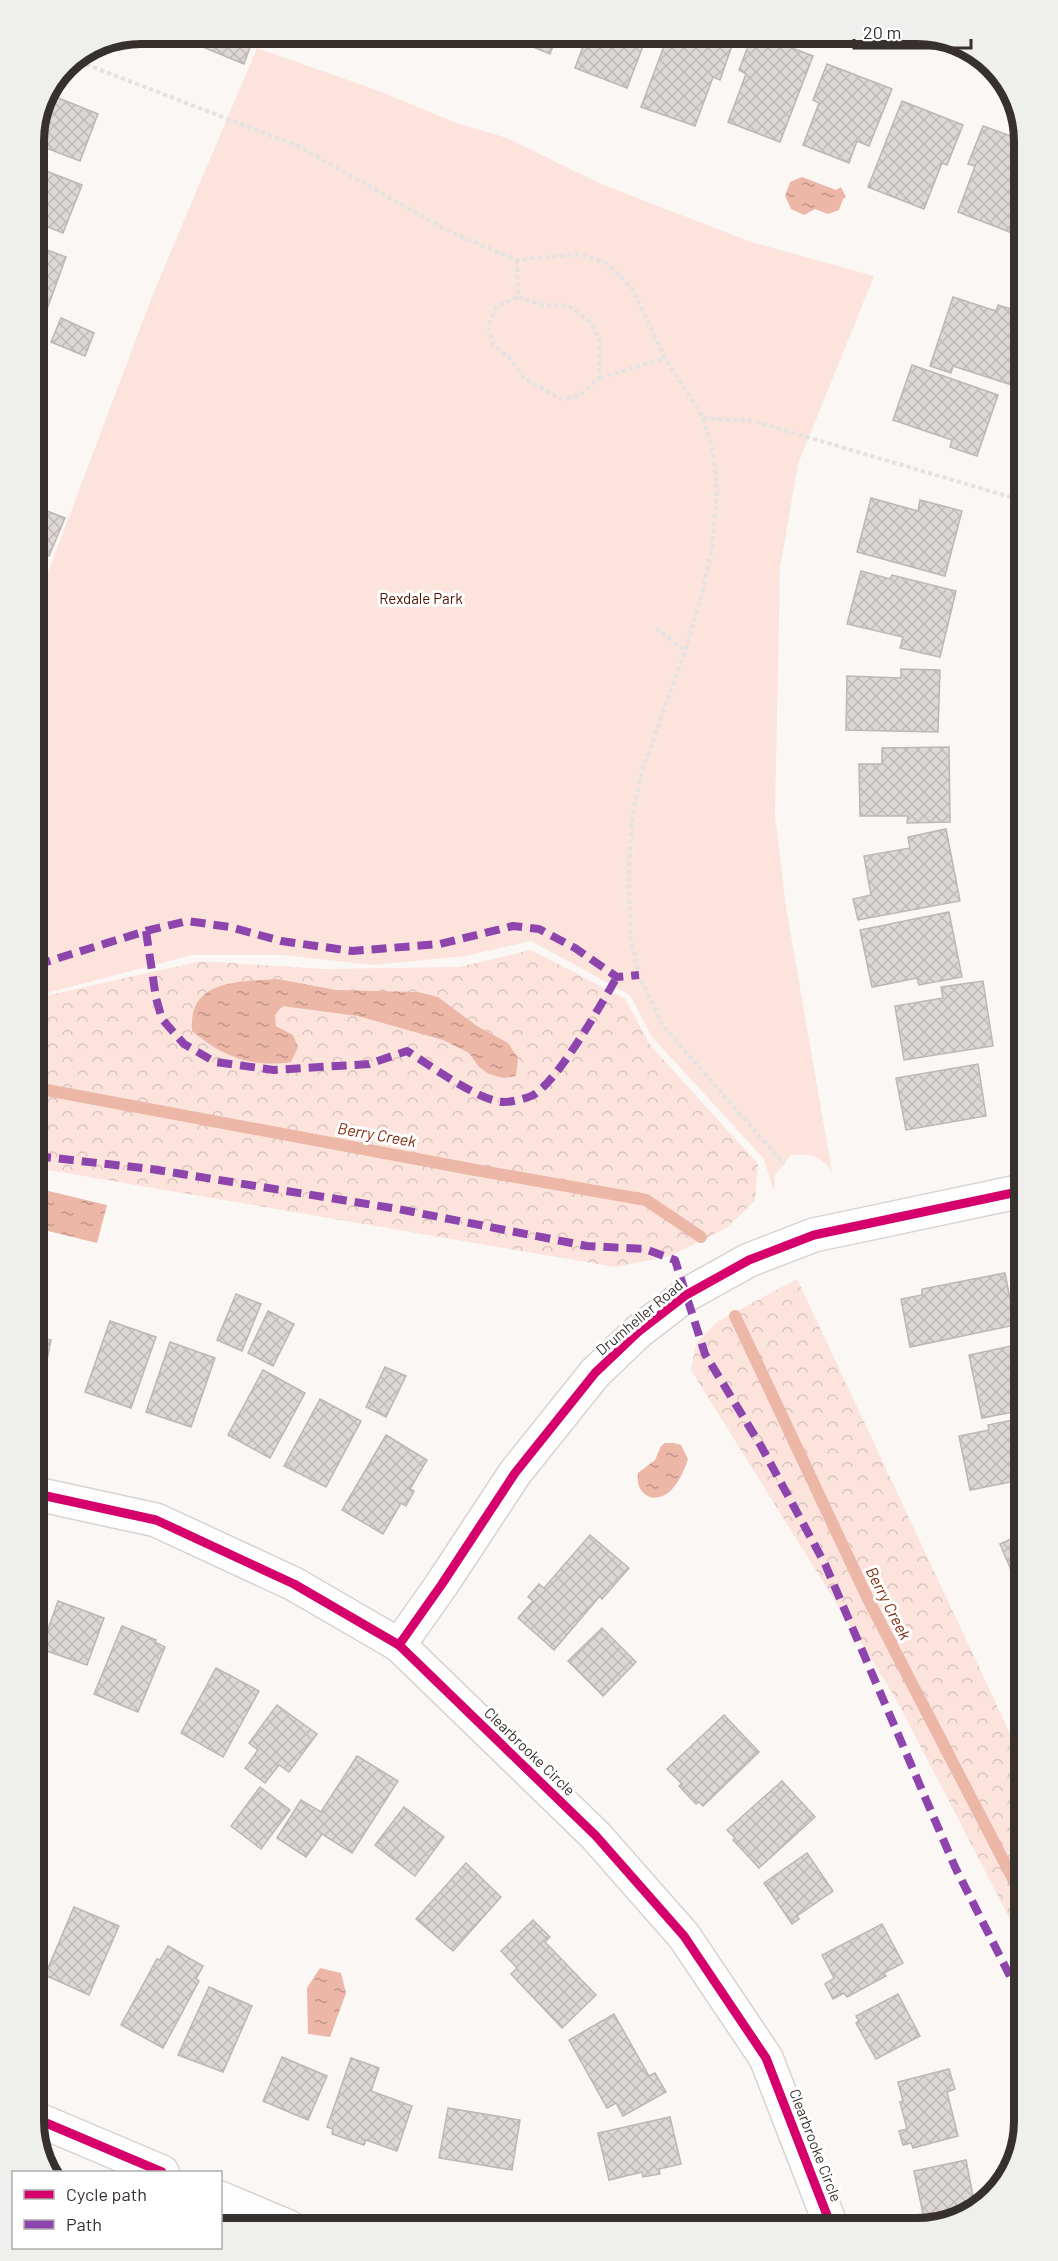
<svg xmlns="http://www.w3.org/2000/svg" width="1058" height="2261" font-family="Barlow,sans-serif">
<defs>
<pattern id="forest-crowns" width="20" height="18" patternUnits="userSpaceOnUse" patternTransform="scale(1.5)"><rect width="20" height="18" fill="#fce4dd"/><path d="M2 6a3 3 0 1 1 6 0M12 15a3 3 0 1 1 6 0" fill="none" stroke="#d9c4be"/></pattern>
<pattern id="water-ripples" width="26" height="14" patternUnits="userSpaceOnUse" patternTransform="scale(1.5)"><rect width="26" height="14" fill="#ecb7a7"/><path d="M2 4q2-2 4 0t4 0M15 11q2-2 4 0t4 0" fill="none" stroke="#c09588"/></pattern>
<pattern id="building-cross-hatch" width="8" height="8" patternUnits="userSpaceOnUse" patternTransform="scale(1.5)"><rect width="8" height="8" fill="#ddd8d6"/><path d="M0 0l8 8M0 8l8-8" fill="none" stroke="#bebab8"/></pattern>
</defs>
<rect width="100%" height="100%" fill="#fbf7f5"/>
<g fill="url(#forest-crowns)">
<polygon points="531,950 625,999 651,1046 758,1164 755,1201 726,1228 670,1256 615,1267 36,1168 36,998 201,961 322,969 459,967"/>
<polygon points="797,1279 1024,1763 1025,1977 1014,1927 896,1699 691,1370 696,1344 717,1322"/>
</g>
<path fill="#fce4dd" d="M257 48 379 91 456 123 507 138 601 184 751 242 874 276 798 464 780 568 775 816 786 907 832 1172C822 1156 809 1153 791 1155L775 1175 774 1192 764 1159 652 1037 630 995 531 941 465 956 374 965 281 955H192L36 996 35 607 153 294Z"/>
<g fill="url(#water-ripples)">
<polygon points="802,177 836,190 841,187 846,197 843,199 839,210 828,214 815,209 804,215 791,209 785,196 790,182"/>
<path d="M277 979 336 990 418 992 438 997 477 1026 508 1043 518 1058 516 1076 503 1078 489 1074 479 1067 469 1053 443 1040 358 1016 282 1006 275 1015 276 1026 293 1035 298 1047 291 1062C253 1068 221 1056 192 1031 188 979 239 982 277 979Z"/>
<polygon points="40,1189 107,1205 97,1243 36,1228 36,1206"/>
<path d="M665 1443H674L681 1445 688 1459C684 1471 678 1485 668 1493 651 1505 635 1492 638 1473L655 1460 661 1446Z"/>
<polygon points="320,1968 341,1973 346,1993 330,2037 308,2034 307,1988"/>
</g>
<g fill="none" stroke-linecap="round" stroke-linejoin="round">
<g stroke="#ecb7a7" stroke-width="12">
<polyline points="36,1088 470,1169 646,1200 701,1237"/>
<polyline points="735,1316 867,1597 1024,1900"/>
</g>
</g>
<g fill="url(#building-cross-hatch)" stroke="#bcb7b5" stroke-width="1.5">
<polygon points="169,33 255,33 244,64"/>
<polygon points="441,33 481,33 479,40 472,38 470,44"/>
<polygon points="499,33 558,33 550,54"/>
<polygon points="588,33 648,33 627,88 575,68"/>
<polygon points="669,33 707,33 733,43 720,80 713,77 695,126 641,107"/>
<polygon points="753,33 813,56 780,142 728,122 746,74 739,70"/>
<polygon points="134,34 130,44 115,38"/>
<polygon points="827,64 892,89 869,146 857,141 849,163 803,145 819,103 813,100"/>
<polygon points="51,95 98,114 80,161 33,143 33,136"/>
<polygon points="902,101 963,125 947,165 942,163 924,209 868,187"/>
<polygon points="983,126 1019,139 1019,213 1012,233 958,212 975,166 968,164"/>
<polygon points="36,167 82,185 63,233 33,221 33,173"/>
<polygon points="34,245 66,257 46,312 34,307"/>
<polygon points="953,297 996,311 998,305 1020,312 1020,370 1015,386 953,366 951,373 930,366"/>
<polygon points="61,318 94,333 85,356 51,342"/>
<polygon points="912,365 998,395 977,456 950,447 952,440 893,420"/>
<polygon points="871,498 918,511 920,500 962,511 945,576 857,552"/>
<polygon points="34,506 65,518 49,556 34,550"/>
<polygon points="861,571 890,579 892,575 956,591 940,657 900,648 903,637 847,624"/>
<polygon points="901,669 940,670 938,732 846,730 847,676 901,678"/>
<polygon points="949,747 950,822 907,823 908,816 860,816 859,764 882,764 882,748"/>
<polygon points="946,829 960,901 858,920 853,899 871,895 864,856 910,848 908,837"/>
<polygon points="949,912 962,977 919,985 917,978 872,987 860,930"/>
<polygon points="983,981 993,1046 904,1060 895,1006 943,998 941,987"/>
<polygon points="978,1064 986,1116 906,1130 896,1078"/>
<polygon points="1005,1273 1015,1325 910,1347 901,1299 922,1295 922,1289"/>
<polygon points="236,1294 261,1304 242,1351 217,1340"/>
<polygon points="268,1311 294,1324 273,1366 248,1353"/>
<polygon points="110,1321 156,1337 131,1408 85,1392"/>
<polygon points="1023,1334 1023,1410 982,1418 969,1355 1016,1345 1014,1336"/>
<polygon points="37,1337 51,1340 41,1389 37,1388"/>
<polygon points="170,1342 215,1358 191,1427 146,1412"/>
<polygon points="385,1367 406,1376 386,1417 366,1407"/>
<polygon points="263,1370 305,1393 270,1458 228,1435"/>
<polygon points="320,1399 361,1421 326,1487 284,1466"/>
<polygon points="1023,1418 1023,1469 1018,1470 1020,1480 970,1490 959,1436 989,1430 988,1425"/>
<polygon points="386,1435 427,1460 410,1489 414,1491 406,1506 401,1503 383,1534 342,1510"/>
<polygon points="1023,1534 1023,1587 1019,1589 1000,1544"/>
<polygon points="590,1535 629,1568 602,1599 600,1596 554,1650 518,1618 533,1601 528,1597 539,1584 544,1588"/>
<polygon points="58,1601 104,1618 87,1665 41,1649"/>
<polygon points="122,1626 156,1640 155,1642 165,1647 138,1712 94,1694"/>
<polygon points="602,1628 636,1662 603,1696 568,1661"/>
<polygon points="216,1668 259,1691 223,1757 181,1733"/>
<polygon points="277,1705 317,1734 289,1772 279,1765 265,1783 245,1768 258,1750 249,1743"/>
<polygon points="724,1715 759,1752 703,1806 699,1802 696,1804 679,1786 682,1784 667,1769"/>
<polygon points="357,1756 398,1781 352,1853 322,1834 306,1857 277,1838 301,1800 321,1812"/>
<polygon points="782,1781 815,1817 759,1868 733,1840 735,1838 727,1830"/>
<polygon points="260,1787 290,1810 261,1849 231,1826"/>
<polygon points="404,1807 444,1837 415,1876 375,1845"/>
<polygon points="807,1853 833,1891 797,1916 799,1919 792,1924 764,1883"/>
<polygon points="466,1863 501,1897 453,1951 416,1919"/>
<polygon points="74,1907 119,1926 89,1995 45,1975"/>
<polygon points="533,1920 550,1937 545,1942 596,1995 562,2028 511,1974 517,1968 501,1951"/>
<polygon points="882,1924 903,1963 884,1973 886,1976 847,1997 844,1993 833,1999 825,1984 834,1978 822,1955"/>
<polygon points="168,1946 203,1966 196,1979 199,1981 163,2048 121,2025 157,1959 160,1960"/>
<polygon points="209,1987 252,2006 223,2072 178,2055"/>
<polygon points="898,1994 920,2036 876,2059 856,2023 859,2021 856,2016"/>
<polygon points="614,2014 649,2076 655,2073 666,2092 623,2116 616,2103 607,2108 569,2040"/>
<polygon points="282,2057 327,2076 308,2120 263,2101"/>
<polygon points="351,2058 379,2068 371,2091 412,2106 397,2151 366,2140 364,2145 332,2134 333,2129 327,2127"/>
<polygon points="949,2069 955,2089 947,2092 958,2136 913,2148 911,2143 903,2145 899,2131 907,2129 900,2102 903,2101 898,2082"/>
<polygon points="448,2108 520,2120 512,2170 439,2158"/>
<polygon points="670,2117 681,2164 659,2169 660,2174 643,2177 642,2172 609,2180 598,2133"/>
<polygon points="966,2160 975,2206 970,2209 924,2218 914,2171"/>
</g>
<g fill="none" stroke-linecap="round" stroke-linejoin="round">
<defs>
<g id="minor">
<polyline points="37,1494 156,1520 294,1584 399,1645 596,1836 684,1936 766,2058 830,2223"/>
<polyline points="399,1645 442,1584 515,1473 595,1373 638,1332 686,1295 749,1260 814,1235 1022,1191"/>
<polyline points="39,2120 162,2172"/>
<polyline points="220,2198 289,2227"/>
</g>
</defs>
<use href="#minor" stroke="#d8d3d1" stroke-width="36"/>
<g stroke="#e5e3e2" stroke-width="4" stroke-dasharray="4.5 3" stroke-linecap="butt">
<polyline points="72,59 298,146 450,232 517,260 580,254 608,264 632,288 665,358 703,418 713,452 717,489 712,548 701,598 685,651 642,771 632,818 629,865 630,935 639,975 663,1026 784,1164"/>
<polyline points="517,260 518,297"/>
<polygon points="518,297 543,305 568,305 590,322 599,339 599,378 579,396 561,399 524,378 510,358 493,345 488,326 497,306"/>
<polyline points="600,378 665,358"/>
<polyline points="703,418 753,421 1020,500"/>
<polyline points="656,628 685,651"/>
</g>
<use href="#minor" stroke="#fefefe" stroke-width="33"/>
<g stroke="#8e44ad" stroke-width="8" stroke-dasharray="15 8" stroke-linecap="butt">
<path d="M146 931 156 998 162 1019 184 1044 215 1062 274 1070 369 1064 407 1051C428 1064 480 1102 504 1102 512 1102 529 1098 535 1094 561 1076 600 1006 617 977"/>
<polyline points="36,965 146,931 187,921 230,927 281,941 352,951 440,944 513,926 539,929 575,948 617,977 639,975"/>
<polyline points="36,1156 151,1169 398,1209 587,1246 645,1249 675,1260 705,1354 761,1446 825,1564 955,1867 1025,2006"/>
</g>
<defs>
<g id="cycleway">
<polyline points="37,1494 156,1520 294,1584 399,1645 596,1836 684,1936 766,2058 830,2223"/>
<polyline points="399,1645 442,1584 515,1473 595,1373 638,1332 686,1295 749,1260 814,1235 1022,1191"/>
<polyline points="39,2120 162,2172"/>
</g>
</defs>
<use href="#cycleway" stroke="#fff" stroke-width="13"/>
<use href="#cycleway" stroke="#d6006c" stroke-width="9"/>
</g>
<g text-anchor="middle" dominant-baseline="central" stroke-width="6" stroke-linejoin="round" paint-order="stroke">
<g font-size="15" fill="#511100" stroke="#fff">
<text x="421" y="598">Rexdale Park</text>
</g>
<g font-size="15" fill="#37312e" stroke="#fff">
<text transform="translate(639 1317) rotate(-40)">Drumheller Road</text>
<text transform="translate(530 1751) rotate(44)">Clearbrooke Circle</text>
<text transform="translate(816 2145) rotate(69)">Clearbrooke Circle</text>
</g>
<g font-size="16" font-style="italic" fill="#7e2809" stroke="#fff">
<text transform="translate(377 1134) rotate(10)">Berry Creek</text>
<text transform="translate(889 1603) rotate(63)">Berry Creek</text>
</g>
</g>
<path d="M0 0H1058V2261H0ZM141 44H917A97 97 0 0 1 1014 141V2121A97 97 0 0 1 917 2218H141A97 97 0 0 1 44 2121V141A97 97 0 0 1 141 44Z" fill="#efefee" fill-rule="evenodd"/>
<path fill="none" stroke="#37312e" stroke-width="8" d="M141 44H917A97 97 0 0 1 1014 141V2121A97 97 0 0 1 917 2218H141A97 97 0 0 1 44 2121V141A97 97 0 0 1 141 44Z"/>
<rect x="12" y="2171" width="210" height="78" fill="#ffffff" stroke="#afadab" stroke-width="1.5"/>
<rect x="24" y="2190" width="30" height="9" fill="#d6006c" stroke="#afadab" stroke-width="1.5"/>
<text x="66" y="2201" font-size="18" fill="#37312e">Cycle path</text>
<rect x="24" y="2220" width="30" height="9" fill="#8e44ad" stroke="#afadab" stroke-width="1.5"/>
<text x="66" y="2231" font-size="18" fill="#37312e">Path</text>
<path d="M854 39v9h117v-9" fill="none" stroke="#37312e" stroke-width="3"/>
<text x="863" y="39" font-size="18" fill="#37312e" stroke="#ffffff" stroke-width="4.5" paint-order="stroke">20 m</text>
</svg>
